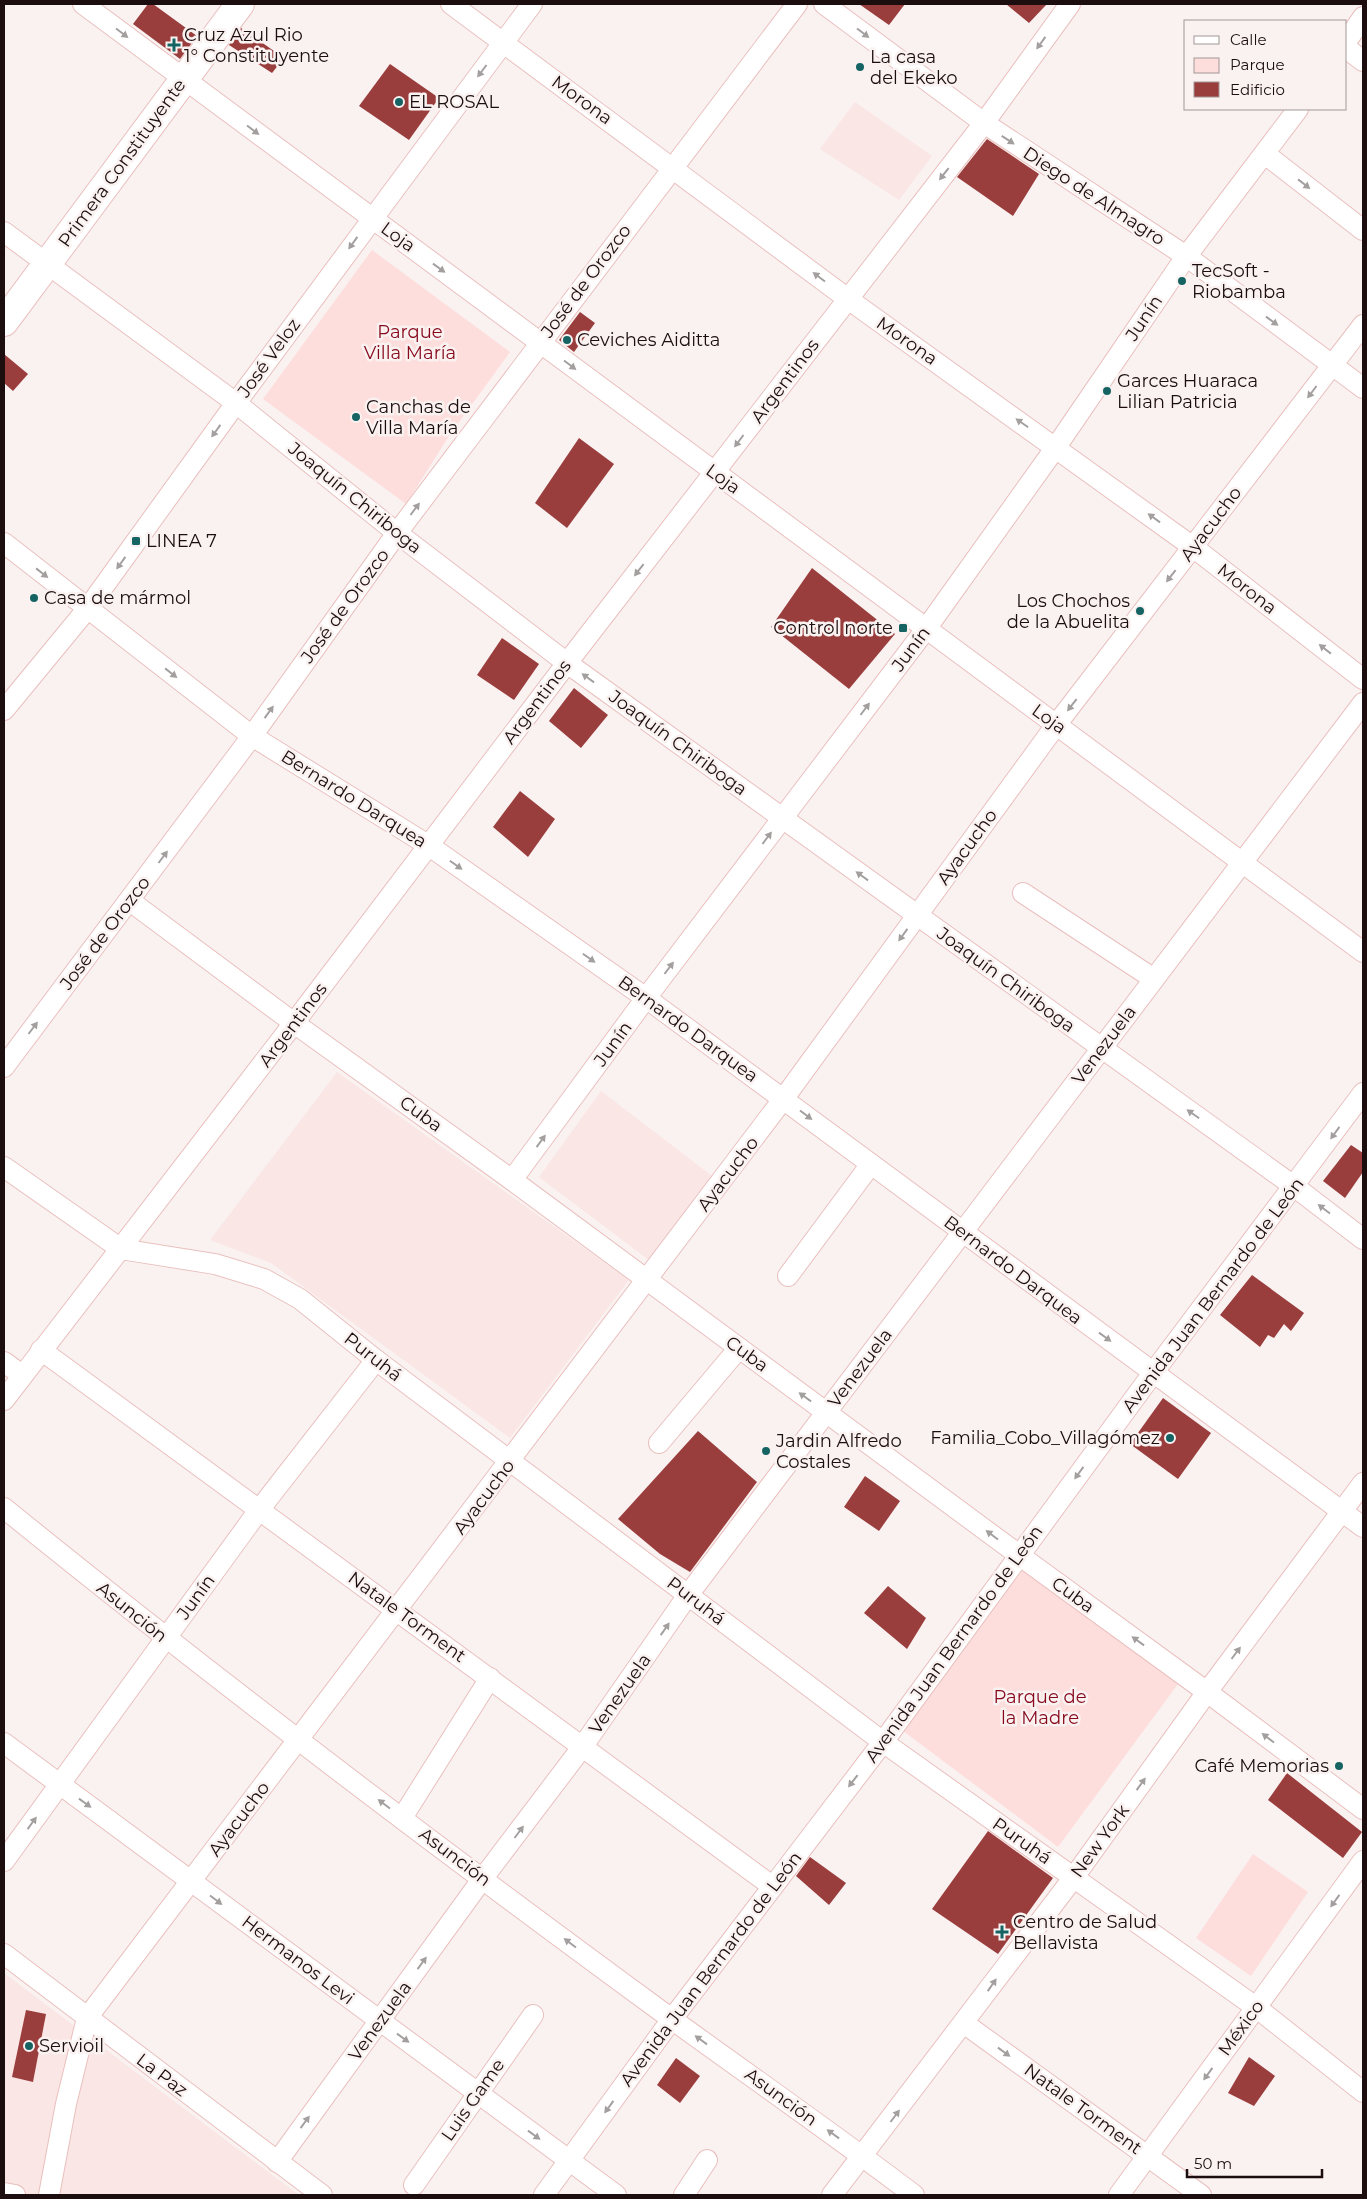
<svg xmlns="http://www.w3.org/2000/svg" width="1367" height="2199" font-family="Montserrat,sans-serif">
<rect width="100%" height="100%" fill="#faf2f1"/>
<g fill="#fae6e4">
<polygon points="855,102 932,156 899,200 820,149"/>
<polygon points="337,1072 629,1280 510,1438 271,1263 210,1240"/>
<polygon points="601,1091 712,1176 650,1261 539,1177"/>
<polygon points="4,1973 299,2195 4,2195"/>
</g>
<g fill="#fddedc">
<polygon points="372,250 510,352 449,436 406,504 263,399"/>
<polygon points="1023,1569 1178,1684 1058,1847 903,1731"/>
<polygon points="1253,1854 1308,1892 1251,1976 1196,1938"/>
</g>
<g fill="#9a3d3d">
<polygon points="148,4 153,4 197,36 180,59 133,24"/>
<polygon points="859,4 905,4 889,25"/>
<polygon points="1006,4 1047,4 1029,23"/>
<polygon points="241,28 284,58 272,73 229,45"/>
<polygon points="390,64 439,98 409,140 359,106"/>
<polygon points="987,139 1039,174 1013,216 957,177"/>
<polygon points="580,312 595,323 574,352 559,340"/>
<polygon points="4,354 28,374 13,391 4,383"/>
<polygon points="579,438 614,464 567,528 535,503"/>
<polygon points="812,568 895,634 849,689 771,627"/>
<polygon points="502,638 539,664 514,700 477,675"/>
<polygon points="574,688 608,715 581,748 549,721"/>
<polygon points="520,791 555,819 528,857 493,827"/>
<polygon points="1351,1145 1363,1153 1363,1172 1345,1198 1323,1181"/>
<polygon points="1252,1275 1304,1313 1291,1331 1284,1324 1274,1338 1268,1335 1260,1347 1220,1315"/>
<polygon points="1163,1398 1211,1433 1178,1479 1130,1444"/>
<polygon points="698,1431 757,1482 690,1572 660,1554 618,1519"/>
<polygon points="865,1476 900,1501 879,1531 844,1507"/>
<polygon points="888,1586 926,1618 907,1649 864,1613"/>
<polygon points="1287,1773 1362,1832 1343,1858 1268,1800"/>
<polygon points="988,1831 1053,1878 998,1954 932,1909"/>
<polygon points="810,1857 846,1883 829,1905 796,1876"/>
<polygon points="26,2010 46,2014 33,2082 12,2077"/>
<polygon points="1249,2057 1275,2076 1254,2106 1228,2093"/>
<polygon points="676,2058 700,2076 680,2103 657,2085"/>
</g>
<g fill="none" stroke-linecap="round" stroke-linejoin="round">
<defs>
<g id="street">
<polyline points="83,4 1363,952"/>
<polyline points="451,4 848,299 1193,547 1363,679"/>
<polyline points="824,4 984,123 1186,256 1363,388"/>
<polyline points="1346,42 1363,17"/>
<polyline points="1346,48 1363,61"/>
<polyline points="1265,154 1363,230"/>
<polyline points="4,232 236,403 397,533 567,663 1295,1187 1363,1239"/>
<polyline points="4,543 252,736 428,845 646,998 1363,1527"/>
<polyline points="4,710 88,608 236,403 532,4"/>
<polyline points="1023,893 1154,979"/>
<polyline points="130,901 294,1023 512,1180 1019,1555 1207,1692 1363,1809"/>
<polyline points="4,1067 252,736 397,533 797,4"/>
<polyline points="4,1167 121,1249 215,1264 264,1279 300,1299 376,1360 883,1742 1257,2008 1363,2092"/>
<polyline points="512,1180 646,998 926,629 1056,447 1185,258 1298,109"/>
<polyline points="788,1276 871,1164"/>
<polyline points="41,1350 772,1886"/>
<polyline points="4,1362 22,1375"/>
<polyline points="4,1400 294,1023 567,663 984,123 1070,4"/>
<polyline points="659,1443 739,1348"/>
<path d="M4 1508C222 1685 446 1854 673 2020 753 2078 835 2135 914 2195"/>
<polyline points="4,1743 616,2195"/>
<polyline points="402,1818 490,1678"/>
<polyline points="4,1861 259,1510 376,1360"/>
<polyline points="4,1954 322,2195"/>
<polyline points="965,2024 1201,2195"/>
<polyline points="277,2162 483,1878 583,1746 688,1595 1363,703"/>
<polyline points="414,2185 533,2015"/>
<polyline points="4,2193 15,2195"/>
<polyline points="49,2195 66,2104 87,2018 784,1098 1056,725 1363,325"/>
<polyline points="544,2195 672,2019 883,1742 1153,1373 1363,1093"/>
<polyline points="684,2195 707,2160"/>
<polyline points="832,2195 1074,1877 1207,1692 1363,1483"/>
<polyline points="1119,2195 1363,1861"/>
</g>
<polyline id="secondary" points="4,322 240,4"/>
</defs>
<use href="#street" stroke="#e9c0be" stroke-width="22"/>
<use href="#secondary" stroke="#e9c0be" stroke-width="30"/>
<use href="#street" stroke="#fff" stroke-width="20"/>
<use href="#secondary" stroke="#fff" stroke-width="28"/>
</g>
<defs><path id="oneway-solid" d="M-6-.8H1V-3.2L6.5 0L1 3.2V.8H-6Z" transform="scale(1.25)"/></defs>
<g fill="#a49f9f">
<use href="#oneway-solid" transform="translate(122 33) rotate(37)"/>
<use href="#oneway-solid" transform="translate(863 33) rotate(37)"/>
<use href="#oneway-solid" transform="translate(1041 43) rotate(126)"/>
<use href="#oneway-solid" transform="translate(482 71) rotate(127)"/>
<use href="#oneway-solid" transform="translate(253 130) rotate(37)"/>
<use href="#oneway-solid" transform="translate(1008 140) rotate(33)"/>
<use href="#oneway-solid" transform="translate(944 174) rotate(128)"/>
<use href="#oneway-solid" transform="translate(1304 184) rotate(38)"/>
<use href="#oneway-solid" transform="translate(353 243) rotate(126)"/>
<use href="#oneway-solid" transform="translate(439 268) rotate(36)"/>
<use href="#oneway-solid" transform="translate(819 277) rotate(-143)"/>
<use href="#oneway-solid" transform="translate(1272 321) rotate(36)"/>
<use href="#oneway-solid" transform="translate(570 365) rotate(37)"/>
<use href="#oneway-solid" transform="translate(1312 392) rotate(127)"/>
<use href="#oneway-solid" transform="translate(1022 423) rotate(-145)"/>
<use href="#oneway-solid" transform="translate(216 431) rotate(126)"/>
<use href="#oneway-solid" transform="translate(739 441) rotate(127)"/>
<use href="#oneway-solid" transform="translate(415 509) rotate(-53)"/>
<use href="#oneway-solid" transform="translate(1154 518) rotate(-144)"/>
<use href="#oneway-solid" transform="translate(121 563) rotate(126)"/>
<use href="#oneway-solid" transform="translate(639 570) rotate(128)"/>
<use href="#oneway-solid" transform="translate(42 573) rotate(38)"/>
<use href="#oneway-solid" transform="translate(1171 576) rotate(128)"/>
<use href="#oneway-solid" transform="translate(1325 649) rotate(-142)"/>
<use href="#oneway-solid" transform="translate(171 673) rotate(38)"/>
<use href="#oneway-solid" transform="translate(588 678) rotate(-144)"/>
<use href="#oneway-solid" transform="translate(1072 705) rotate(128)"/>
<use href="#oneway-solid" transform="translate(865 709) rotate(-53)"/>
<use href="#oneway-solid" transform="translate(269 712) rotate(-54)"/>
<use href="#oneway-solid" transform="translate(767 838) rotate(-53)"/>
<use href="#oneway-solid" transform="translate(163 857) rotate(-53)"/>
<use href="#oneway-solid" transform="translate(456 865) rotate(35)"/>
<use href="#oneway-solid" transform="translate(862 876) rotate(-144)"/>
<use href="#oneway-solid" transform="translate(903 935) rotate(126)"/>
<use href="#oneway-solid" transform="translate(589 958) rotate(35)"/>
<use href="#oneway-solid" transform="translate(669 968) rotate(-53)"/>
<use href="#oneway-solid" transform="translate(33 1028) rotate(-53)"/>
<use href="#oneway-solid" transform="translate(1193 1114) rotate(-145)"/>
<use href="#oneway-solid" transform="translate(806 1115) rotate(37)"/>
<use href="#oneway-solid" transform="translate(1335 1133) rotate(126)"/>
<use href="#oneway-solid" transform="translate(541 1141) rotate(-54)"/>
<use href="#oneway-solid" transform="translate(1324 1209) rotate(-143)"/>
<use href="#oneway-solid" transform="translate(1105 1337) rotate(36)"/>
<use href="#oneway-solid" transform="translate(805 1397) rotate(-144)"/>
<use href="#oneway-solid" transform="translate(1079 1473) rotate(126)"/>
<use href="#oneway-solid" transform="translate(992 1535) rotate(-143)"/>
<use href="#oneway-solid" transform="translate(665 1629) rotate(-55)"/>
<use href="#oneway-solid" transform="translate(1138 1641) rotate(-144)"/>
<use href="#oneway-solid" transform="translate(1236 1653) rotate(-53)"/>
<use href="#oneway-solid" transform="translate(1268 1738) rotate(-143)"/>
<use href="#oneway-solid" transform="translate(853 1781) rotate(128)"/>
<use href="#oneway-solid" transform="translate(1141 1784) rotate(-54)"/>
<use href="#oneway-solid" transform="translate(85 1803) rotate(36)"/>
<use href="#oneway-solid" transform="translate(384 1804) rotate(-143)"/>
<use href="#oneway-solid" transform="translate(32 1823) rotate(-54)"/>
<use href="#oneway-solid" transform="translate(519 1832) rotate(-53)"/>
<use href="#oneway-solid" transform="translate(216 1900) rotate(37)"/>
<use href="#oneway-solid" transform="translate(1335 1901) rotate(126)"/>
<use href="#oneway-solid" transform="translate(570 1943) rotate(-143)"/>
<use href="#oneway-solid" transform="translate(422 1963) rotate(-54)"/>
<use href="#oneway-solid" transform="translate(992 1985) rotate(-55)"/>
<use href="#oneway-solid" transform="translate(403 2038) rotate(36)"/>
<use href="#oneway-solid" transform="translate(701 2040) rotate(-144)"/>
<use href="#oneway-solid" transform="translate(1004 2052) rotate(36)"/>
<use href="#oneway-solid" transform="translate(1208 2074) rotate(126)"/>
<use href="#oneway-solid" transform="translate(609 2107) rotate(126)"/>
<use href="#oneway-solid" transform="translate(895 2116) rotate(-53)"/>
<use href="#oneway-solid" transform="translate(305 2122) rotate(-54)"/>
<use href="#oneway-solid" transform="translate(833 2134) rotate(-144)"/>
<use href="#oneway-solid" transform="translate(534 2135) rotate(36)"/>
</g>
<g fill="#156463" stroke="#faf2f1" stroke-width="2">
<path d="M171.5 37.5h5v5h5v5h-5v5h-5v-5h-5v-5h5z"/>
<circle cx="860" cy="67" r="5"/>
<circle cx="399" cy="102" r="5"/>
<circle cx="1182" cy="281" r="5"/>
<circle cx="567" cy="340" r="5"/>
<circle cx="1107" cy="391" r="5"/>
<circle cx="356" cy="417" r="5"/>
<rect x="131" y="536" width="10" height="10" rx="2.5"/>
<circle cx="34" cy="598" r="5"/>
<circle cx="1140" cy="611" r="5"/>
<rect x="898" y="623" width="10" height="10" rx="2.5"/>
<circle cx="1170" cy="1438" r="5"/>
<circle cx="766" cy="1451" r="5"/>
<circle cx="1339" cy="1766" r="5"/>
<path d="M999.5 1924.5h5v5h5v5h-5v5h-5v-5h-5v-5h5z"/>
<circle cx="29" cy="2046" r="5"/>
</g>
<g text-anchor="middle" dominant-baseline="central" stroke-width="5" stroke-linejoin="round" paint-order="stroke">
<g font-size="18" fill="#1c0e0e" stroke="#faf2f1" text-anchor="start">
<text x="184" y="35">Cruz Azul Rio<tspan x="184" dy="21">1° Constituyente</tspan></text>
<text x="870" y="57">La casa<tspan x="870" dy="21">del Ekeko</tspan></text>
<text x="409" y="102">EL ROSAL</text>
<text x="1192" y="271">TecSoft -<tspan x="1192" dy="21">Riobamba</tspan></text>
<text x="577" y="340">Ceviches Aiditta</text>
<text x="1117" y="381">Garces Huaraca<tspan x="1117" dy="21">Lilian Patricia</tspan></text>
<text x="366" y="407">Canchas de<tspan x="366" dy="21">Villa María</tspan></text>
<text x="146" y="541">LINEA 7</text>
<text x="44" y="598">Casa de mármol</text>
<text x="1130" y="601" text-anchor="end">Los Chochos<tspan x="1130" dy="21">de la Abuelita</tspan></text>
<text x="893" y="628" text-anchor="end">Control norte</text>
<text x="1160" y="1438" text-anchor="end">Familia_Cobo_Villagómez</text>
<text x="776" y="1441">Jardin Alfredo<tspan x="776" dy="21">Costales</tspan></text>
<text x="1329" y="1766" text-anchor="end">Café Memorias</text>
<text x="1013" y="1922">Centro de Salud<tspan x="1013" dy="21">Bellavista</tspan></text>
<text x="39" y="2046">Servioil</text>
</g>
<g font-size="18" fill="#1c0e0e" stroke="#faf2f1">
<text transform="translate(582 100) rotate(36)">Morona</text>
<text transform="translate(122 163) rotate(-54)">Primera Constituyente</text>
<text transform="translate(1094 196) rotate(33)">Diego de Almagro</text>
<text transform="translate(398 237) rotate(36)">Loja</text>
<text transform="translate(586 281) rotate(-53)">José de Orozco</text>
<text transform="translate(1144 318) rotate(-56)">Junín</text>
<text transform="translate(907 341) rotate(35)">Morona</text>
<text transform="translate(269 358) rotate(-54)">José Veloz</text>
<text transform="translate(785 381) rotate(-53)">Argentinos</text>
<text transform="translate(723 479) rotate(36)">Loja</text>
<text transform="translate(355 498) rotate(39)">Joaquín Chiriboga</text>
<text transform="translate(1211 524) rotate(-53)">Ayacucho</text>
<text transform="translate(1247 589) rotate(38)">Morona</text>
<text transform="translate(345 606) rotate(-54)">José de Orozco</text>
<text transform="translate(911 649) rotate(-53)">Junín</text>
<text transform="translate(537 702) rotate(-53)">Argentinos</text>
<text transform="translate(1049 719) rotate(36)">Loja</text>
<text transform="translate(678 743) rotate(36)">Joaquín Chiriboga</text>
<text transform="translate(354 799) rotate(32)">Bernardo Darquea</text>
<text transform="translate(967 847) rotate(-54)">Ayacucho</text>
<text transform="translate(105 933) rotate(-53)">José de Orozco</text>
<text transform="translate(1006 980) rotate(36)">Joaquín Chiriboga</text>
<text transform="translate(293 1025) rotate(-53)">Argentinos</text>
<text transform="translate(688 1029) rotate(36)">Bernardo Darquea</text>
<text transform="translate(613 1044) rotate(-54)">Junín</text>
<text transform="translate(1104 1045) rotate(-53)">Venezuela</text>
<text transform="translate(421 1114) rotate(36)">Cuba</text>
<text transform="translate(728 1174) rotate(-53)">Ayacucho</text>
<text transform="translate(1013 1270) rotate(37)">Bernardo Darquea</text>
<text transform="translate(1213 1295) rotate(-53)">Avenida Juan Bernardo de León</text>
<text transform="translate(747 1354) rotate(36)">Cuba</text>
<text transform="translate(373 1357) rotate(38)">Puruhá</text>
<text transform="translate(860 1368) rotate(-53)">Venezuela</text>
<text transform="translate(484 1497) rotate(-53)">Ayacucho</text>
<text transform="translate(1073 1595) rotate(36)">Cuba</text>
<text transform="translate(196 1597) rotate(-54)">Junín</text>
<text transform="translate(696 1601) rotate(37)">Puruhá</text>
<text transform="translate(132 1612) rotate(39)">Asunción</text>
<text transform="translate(407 1617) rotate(36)">Natale Torment</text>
<text transform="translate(954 1644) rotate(-54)">Avenida Juan Bernardo de León</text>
<text transform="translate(620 1694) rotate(-55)">Venezuela</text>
<text transform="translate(239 1819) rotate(-53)">Ayacucho</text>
<text transform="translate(1022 1841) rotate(35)">Puruhá</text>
<text transform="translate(1100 1841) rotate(-54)">New York</text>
<text transform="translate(455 1857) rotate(37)">Asunción</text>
<text transform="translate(298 1960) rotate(37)">Hermanos Levi</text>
<text transform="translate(711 1969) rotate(-53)">Avenida Juan Bernardo de León</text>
<text transform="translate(380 2021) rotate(-54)">Venezuela</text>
<text transform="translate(1241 2028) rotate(-54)">México</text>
<text transform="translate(162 2075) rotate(37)">La Paz</text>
<text transform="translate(781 2097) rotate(36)">Asunción</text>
<text transform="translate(473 2100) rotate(-55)">Luis Game</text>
<text transform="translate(1083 2109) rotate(36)">Natale Torment</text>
</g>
<g font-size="18" fill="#87081b" stroke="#faf2f1">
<text x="410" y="332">Parque<tspan x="410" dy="21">Villa María</tspan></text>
<text x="1040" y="1697">Parque de<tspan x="1040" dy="21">la Madre</tspan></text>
</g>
</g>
<rect width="1367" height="2199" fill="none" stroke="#1c0e0e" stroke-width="10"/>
<rect x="1184" y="20" width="162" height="90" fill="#faf2f1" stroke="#a19796"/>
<rect x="1194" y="36" width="25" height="8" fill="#ffffff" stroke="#a19796"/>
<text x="1230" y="45" font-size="15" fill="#1c0e0e">Calle</text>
<rect x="1194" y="58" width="25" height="15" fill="#fddedc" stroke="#a19796"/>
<text x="1230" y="70" font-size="15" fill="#1c0e0e">Parque</text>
<rect x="1194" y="82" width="25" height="15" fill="#9a3d3d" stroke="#a19796"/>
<text x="1230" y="95" font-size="15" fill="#1c0e0e">Edificio</text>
<path d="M1187 2169v8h135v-8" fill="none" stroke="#1c0e0e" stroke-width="2.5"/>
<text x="1194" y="2169" font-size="15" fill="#1c0e0e" stroke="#faf2f1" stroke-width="4" paint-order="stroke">50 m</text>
</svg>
